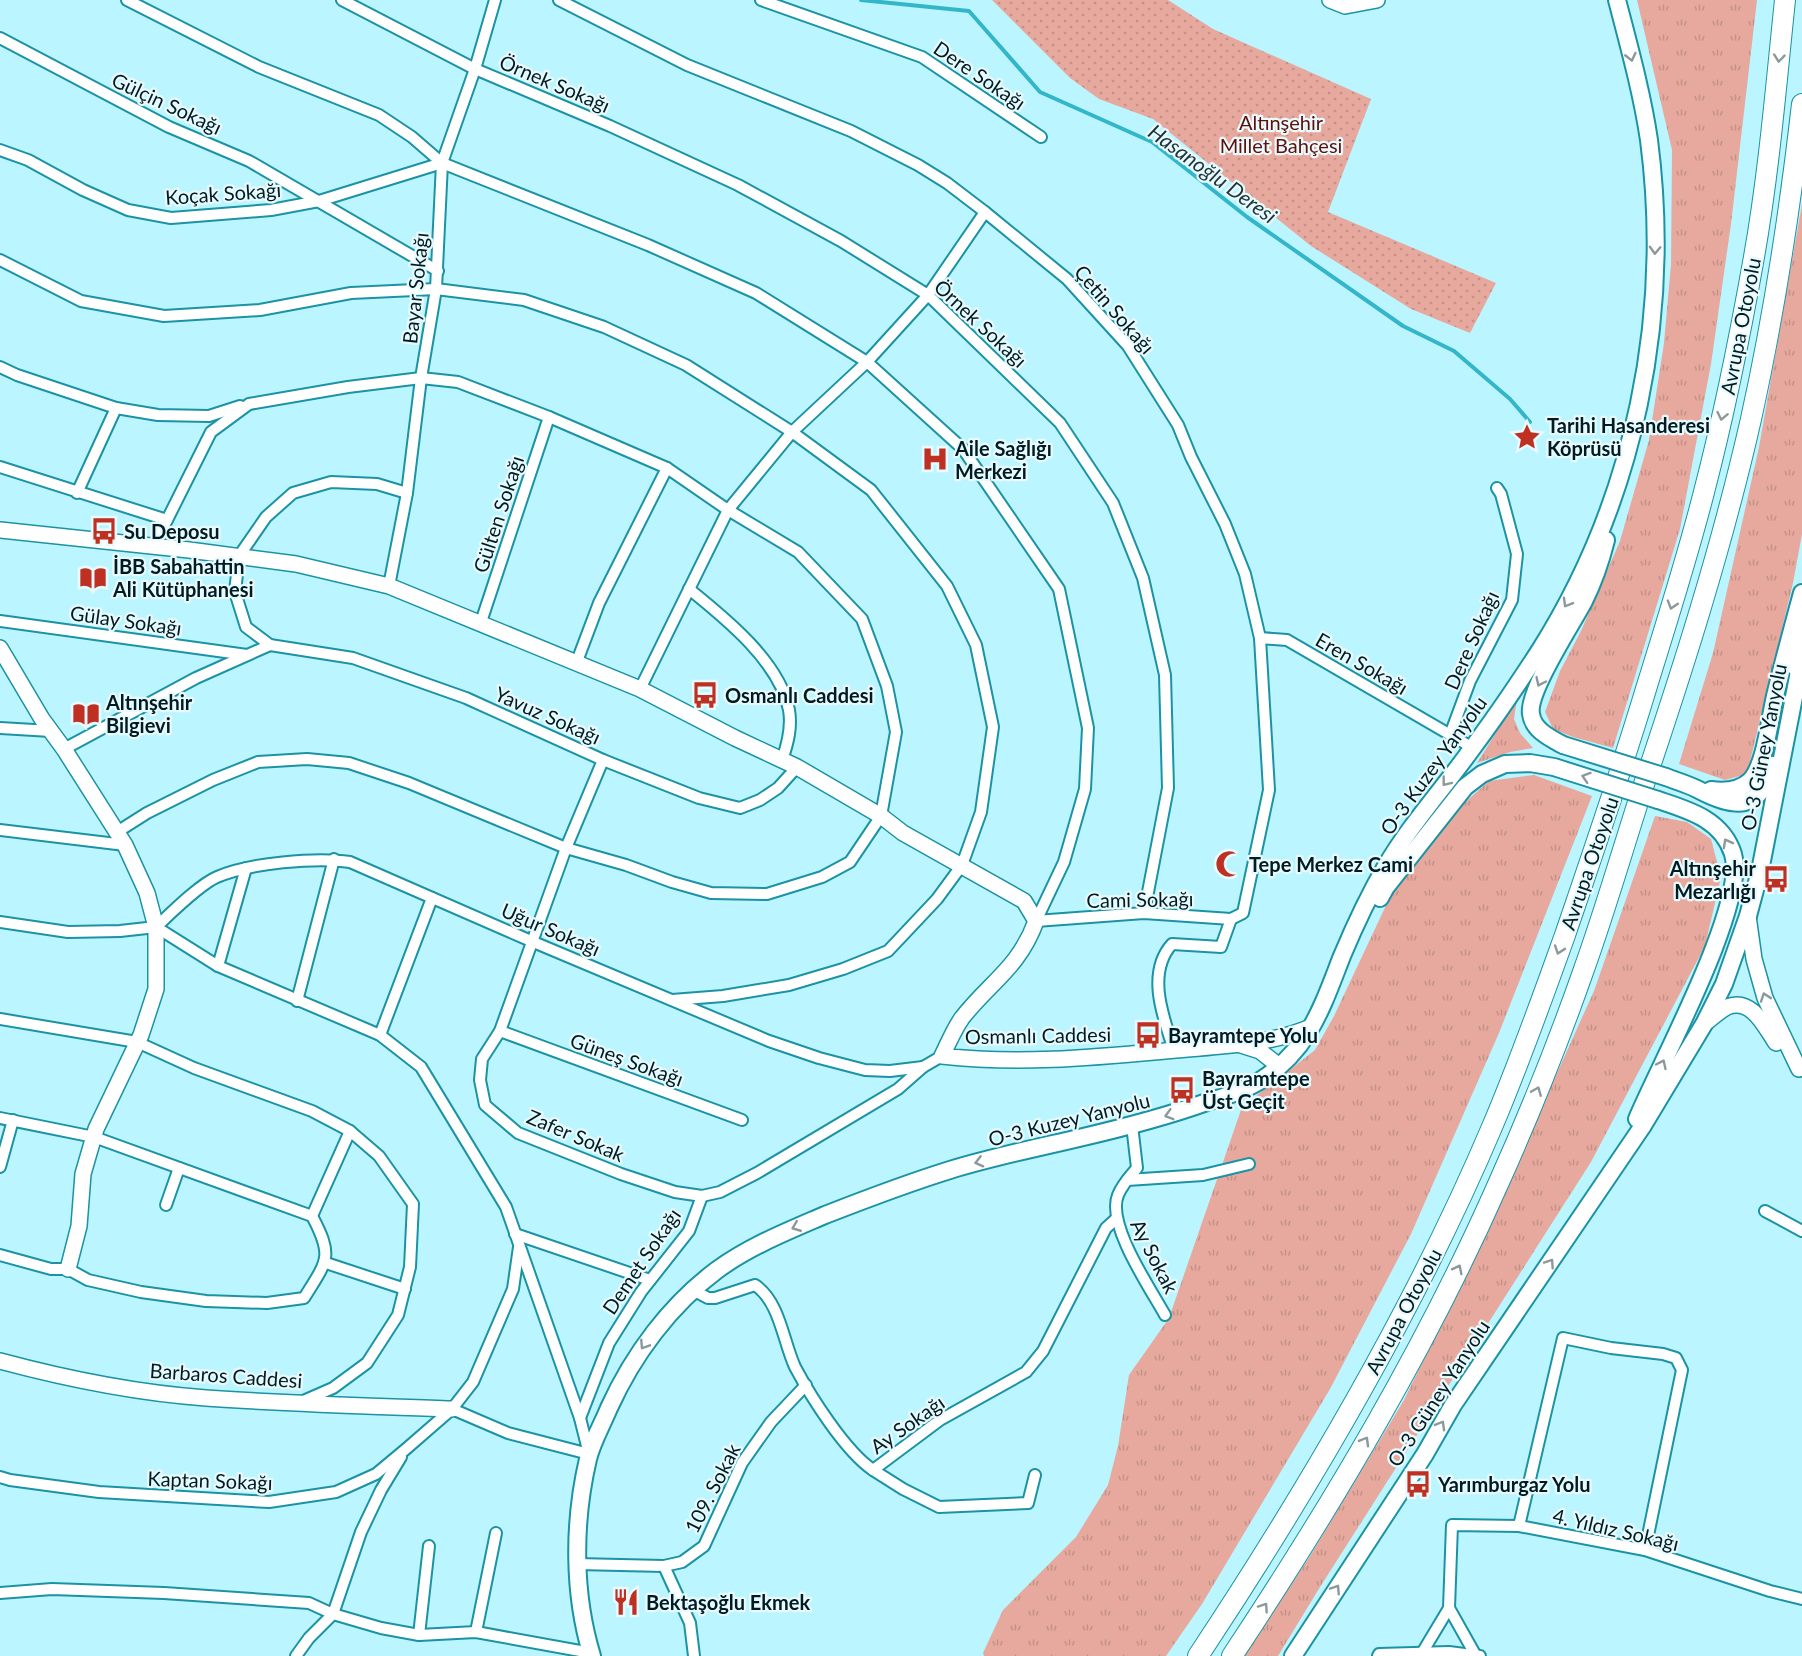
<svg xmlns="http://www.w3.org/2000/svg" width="1802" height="1656" font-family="Lato,sans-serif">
<defs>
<pattern id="grass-tufts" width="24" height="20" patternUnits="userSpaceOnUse" patternTransform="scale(1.5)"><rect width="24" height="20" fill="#e7a99e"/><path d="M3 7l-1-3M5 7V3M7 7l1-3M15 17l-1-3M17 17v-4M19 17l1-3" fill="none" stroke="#c49188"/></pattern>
<pattern id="park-dots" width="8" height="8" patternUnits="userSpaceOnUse" patternTransform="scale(1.5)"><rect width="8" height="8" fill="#e7a99e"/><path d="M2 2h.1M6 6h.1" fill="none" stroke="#c49188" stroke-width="1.8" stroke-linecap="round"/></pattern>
</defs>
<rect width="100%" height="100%" fill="#bbf5ff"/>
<g fill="url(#grass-tufts)">
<polygon points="1637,0 1757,0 1731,224 1711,364 1680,529 1613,748 1573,737 1553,729 1545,712 1560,671 1581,631 1620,541 1649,440 1664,343 1671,264 1672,150"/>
<polygon points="1802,204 1802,534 1793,583 1747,774 1725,780 1679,764 1713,653 1759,447"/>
<polygon points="1517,699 1514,719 1520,733 1533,748 1510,752 1477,763"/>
<polygon points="1534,775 1592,796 1499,1033 1411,1234 1330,1389 1202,1604 1166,1656 984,1656 983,1653 1003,1610 1076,1537 1108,1485 1118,1446 1129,1375 1169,1318 1242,1107 1315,1050 1334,1016 1397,882 1453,813 1489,781"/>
<polygon points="1655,816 1687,822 1711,839 1721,877 1705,946 1591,1162 1320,1587 1278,1656 1244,1656 1310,1556 1404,1400 1473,1259 1594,991"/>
</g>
<polygon fill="url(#park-dots)" points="992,0 1168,0 1213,29 1371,99 1328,212 1496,283 1470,333 1411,309 1311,246 1153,119 1099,99 1070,78"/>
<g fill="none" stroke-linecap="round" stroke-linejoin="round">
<polyline stroke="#34b6c9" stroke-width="4" points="861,0 969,11 1040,92 1152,142 1247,217 1403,326 1454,351 1510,399 1530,422"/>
<defs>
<g id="street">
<polyline points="127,0 259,67 379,115 412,137 442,163 648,245 756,293 867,362 963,449 1059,589 1088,728 1085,789 1064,862 1036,921 1144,913 1231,919 1243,913 1269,790 1260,638 1245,574 1225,524 1191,457 1178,425 1128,346 1067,279 985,212 947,183 918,165 851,131 687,65 559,0"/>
<polyline points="342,0 475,69 610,126 738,185 841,241 928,295 1060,423 1113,503 1143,578 1165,675 1168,788 1144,913"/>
<polyline points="761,0 922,57 1041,137"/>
<polyline points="0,38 169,127 249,161 438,271"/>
<polyline points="0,150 28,160 83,190 128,210 171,218 271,210 319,201 442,163"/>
<polyline points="0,260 81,301 164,316 260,310 351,293 436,289 524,300 604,327 686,365 792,432 871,490 947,586 976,645 993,727 981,812 962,865 937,899 888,951 843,969 789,985 723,996 672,1000"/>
<polyline points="0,367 17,375 116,408 158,415 209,416 240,406"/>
<polyline points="0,467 167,520"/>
<polyline points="77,493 116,408"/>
<polyline points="407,493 377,484 331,482 293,493 266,517 239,556 235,592 246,627 270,645 353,658 466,698 603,760 699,798 740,808 760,800 778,788 797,767"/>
<polyline points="389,586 407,493 421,378 436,289 442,163 475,69 495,0"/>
<path d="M689 589C725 618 780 662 789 710 792 727 788 743 782 760"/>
<polyline points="0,621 247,655"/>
<polyline points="481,622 549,417"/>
<polyline points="1260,638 1287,640 1473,748"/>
<polyline points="576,664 599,603 667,468"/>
<polyline points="640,689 728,510 792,432 867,362 928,295 985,212"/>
<polyline points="0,728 51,731"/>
<polyline points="1450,735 1470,681 1512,600 1517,554 1501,494 1497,488"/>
<polyline points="64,749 196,678 270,645"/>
<polyline points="603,760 566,848 500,1031 482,1059 480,1080 485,1105 518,1133 621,1174 675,1192 702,1196 720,1192 757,1173 898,1089 923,1067"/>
<polyline points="0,830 125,845"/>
<polyline points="117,832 147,813 213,780 258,762 307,759 349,763 409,783 566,848 626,865 672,882 711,893 767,894 822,877 850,862 881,816 896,732 887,686 862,619 798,552 728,510 667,468 549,417 458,382 421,378 348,387 249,404 211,432 154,546"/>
<polyline points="0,922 68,932 120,931 156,927"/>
<polyline points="156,927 218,966 380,1035 421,1067 506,1207 580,1418 589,1454 508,1433 452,1409"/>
<path d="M156 927C170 914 200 884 217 877 249 863 316 857 350 862L531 941 769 1041 819 1058 865 1070 890 1071 923 1067 942 1056"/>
<polyline points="218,966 246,868"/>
<polyline points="297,1001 334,859"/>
<polyline points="0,1019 137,1042 194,1068 312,1111 350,1131 379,1156 413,1204 410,1267 398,1315 367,1363 333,1388 301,1402"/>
<polyline points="500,1031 742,1120"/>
<polyline points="380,1035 432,898"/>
<path d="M1174 1050C1163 1017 1146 973 1172 944L1221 947 1231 919"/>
<path d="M0 1118 94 1137 312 1216C334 1257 327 1261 304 1298L267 1303 206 1301 141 1292 88 1280 68 1269H51L0 1255"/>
<path d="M1132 1125 1137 1168C1130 1176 1122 1185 1118 1195 1106 1224 1150 1288 1165 1315"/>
<polyline points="0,1167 13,1120"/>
<polyline points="1127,1180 1203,1175 1249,1164"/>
<polyline points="166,1205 179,1168"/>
<polyline points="1765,1211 1802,1231"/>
<polyline points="312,1216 350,1131"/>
<polyline points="515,1234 650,1280"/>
<polyline points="326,1263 405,1289"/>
<path d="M693 1290 708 1298H715L755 1285C780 1302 783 1341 795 1367 811 1397 845 1451 873 1470L940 1420 1026 1372 1043 1351 1106 1228 1116 1219"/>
<polyline points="580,1418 609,1343 641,1292 689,1231 702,1196"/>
<polyline points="873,1470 903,1489 939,1507 1028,1503 1035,1475"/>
<polyline points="0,1477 10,1480 99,1492 269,1502 336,1492 376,1474 406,1449 452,1409 473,1382 513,1289 519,1247"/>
<polyline points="1519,1526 1563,1338 1611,1348 1663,1354 1676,1358 1682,1370 1645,1550"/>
<polyline points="577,1564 664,1566 682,1562 704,1546 742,1463 771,1422 806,1385"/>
<polyline points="664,1566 690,1623 694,1656"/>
<polyline points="0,1593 52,1589 164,1593 309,1603 333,1614 381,1628 419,1635 476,1632 591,1653"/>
<polyline points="476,1632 496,1533"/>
<polyline points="419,1635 429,1546"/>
<polyline points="1422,1653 1449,1608"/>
<polyline points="296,1656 309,1638 333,1614 361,1532 381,1490 401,1457"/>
<polyline points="1378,1656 1379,1654 1449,1652 1480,1656"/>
<polyline points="1476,1656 1449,1608 1452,1525 1519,1526 1645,1550 1770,1591 1802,1599"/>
</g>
<g id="secondary">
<polyline points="1330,0 1345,6 1377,0"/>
<path d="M0 530 189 550 296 564 389 586 640 689 735 738 797 767 881 816 903 833 1024 901 1036 921C1019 968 990 982 962 1018 954 1029 948 1044 942 1056 1020 1065 1098 1057 1176 1050 1221 1046 1269 1045 1311 1027"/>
<polyline points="0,648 42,719 64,749 125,845 147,893 156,927 156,989 141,1035 96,1129 83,1174 79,1226 68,1269"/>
<polyline points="1748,916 1754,959 1765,998 1799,1069"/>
<path d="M1704 1024C1711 1019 1719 1011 1727 1007 1752 997 1765 1027 1776 1043"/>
<polyline points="1241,1045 1260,1051 1279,1066"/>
<path d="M0 1361C67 1379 137 1393 206 1398 288 1404 371 1406 452 1409"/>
</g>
<g id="primary">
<polyline points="1795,667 1802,628"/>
<path d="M1563 745C1550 738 1533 730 1531 714 1527 692 1572 624 1584 601 1593 583 1601 560 1606 540"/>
<path d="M1666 777C1676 781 1687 784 1697 789 1735 809 1760 812 1773 765"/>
<path d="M1711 790C1725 792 1739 791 1750 781 1766 765 1770 714 1776 692 1784 659 1793 626 1802 593"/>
<polyline points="1380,898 1386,887 1465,787 1482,774 1505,764 1530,763 1554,767"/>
<path d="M1637 1119C1659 1066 1748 903 1733 854 1722 819 1688 810 1658 800"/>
<path d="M592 1656C573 1594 573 1523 588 1459 592 1442 602 1425 609 1408 633 1355 670 1305 717 1270 750 1246 788 1231 825 1215 866 1199 908 1183 950 1170 992 1157 1036 1148 1079 1138 1122 1128 1165 1117 1207 1102 1224 1097 1243 1091 1258 1082 1309 1051 1322 1007 1342 956 1355 925 1369 895 1386 866 1410 825 1443 789 1471 750 1495 718 1518 684 1540 650 1635 499 1672 317 1649 140 1642 93 1629 46 1617 0"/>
<polyline points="1293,1656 1425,1454 1453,1405 1642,1127 1704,1024 1724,984 1748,916 1760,871 1802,656"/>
</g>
<g id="highway">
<path d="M1198 1656C1308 1490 1414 1311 1492 1127 1519 1064 1542 999 1565 935 1593 853 1621 772 1646 689 1666 624 1687 559 1704 492 1724 415 1740 336 1754 257 1769 172 1776 86 1785 0"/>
<path d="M1232 1656C1332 1505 1426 1348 1499 1182 1530 1113 1558 1043 1583 972 1604 914 1621 855 1640 796 1682 672 1722 547 1751 419 1774 315 1790 210 1802 104"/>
</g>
</defs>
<use href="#street" stroke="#1b93a4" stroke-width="14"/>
<use href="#secondary" stroke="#1b93a4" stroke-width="18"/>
<use href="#primary" stroke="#1b93a4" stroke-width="20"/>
<use href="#highway" stroke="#1b93a4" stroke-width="22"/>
<use href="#street" stroke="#fff" stroke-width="10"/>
<use href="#secondary" stroke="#fff" stroke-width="15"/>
<use href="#primary" stroke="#fff" stroke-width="16"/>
<use href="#highway" stroke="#fff" stroke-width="20"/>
<defs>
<g id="primary-bridge">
<polyline points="1563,745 1666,777"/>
<polyline points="1554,767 1658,800"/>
</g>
</defs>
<use href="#primary-bridge" stroke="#1b93a4" stroke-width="20" stroke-linecap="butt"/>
<use href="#primary-bridge" stroke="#fff" stroke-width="16"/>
</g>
<defs><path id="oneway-chevron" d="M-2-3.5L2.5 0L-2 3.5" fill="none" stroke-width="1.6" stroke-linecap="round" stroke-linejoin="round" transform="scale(1.5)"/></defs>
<g stroke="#8c999c">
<use href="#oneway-chevron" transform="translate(1631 57) rotate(77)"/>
<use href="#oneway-chevron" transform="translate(1779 58) rotate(96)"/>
<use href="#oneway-chevron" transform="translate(1655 250) rotate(92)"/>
<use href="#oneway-chevron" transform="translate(1722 416) rotate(102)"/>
<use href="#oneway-chevron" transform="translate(1567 603) rotate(120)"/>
<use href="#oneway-chevron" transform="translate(1672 605) rotate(107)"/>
<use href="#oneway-chevron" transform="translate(1540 682) rotate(115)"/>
<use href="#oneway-chevron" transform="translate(1586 777) rotate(-162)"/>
<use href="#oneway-chevron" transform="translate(1446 782) rotate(128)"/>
<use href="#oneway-chevron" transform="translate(1727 843) rotate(-119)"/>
<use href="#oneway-chevron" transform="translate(1559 950) rotate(109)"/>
<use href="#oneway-chevron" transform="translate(1765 997) rotate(-109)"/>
<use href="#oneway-chevron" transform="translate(1662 1064) rotate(-65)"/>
<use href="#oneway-chevron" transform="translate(1537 1091) rotate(-68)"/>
<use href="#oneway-chevron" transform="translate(1169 1115) rotate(164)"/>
<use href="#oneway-chevron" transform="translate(979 1162) rotate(166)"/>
<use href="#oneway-chevron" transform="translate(796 1227) rotate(158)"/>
<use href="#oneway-chevron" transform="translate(1550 1263) rotate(-56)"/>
<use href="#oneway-chevron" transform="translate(1458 1269) rotate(-63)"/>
<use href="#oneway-chevron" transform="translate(644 1345) rotate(123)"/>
<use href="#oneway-chevron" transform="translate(1441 1425) rotate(-60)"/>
<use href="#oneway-chevron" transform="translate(1365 1441) rotate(-60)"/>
<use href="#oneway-chevron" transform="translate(1336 1589) rotate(-57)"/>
<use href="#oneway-chevron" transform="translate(1264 1607) rotate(-56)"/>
</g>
<defs>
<symbol id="sight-bare" viewBox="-9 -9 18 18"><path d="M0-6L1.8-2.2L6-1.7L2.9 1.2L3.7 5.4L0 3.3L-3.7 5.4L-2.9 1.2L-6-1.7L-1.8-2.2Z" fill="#bd3022" stroke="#e8fafd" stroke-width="2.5" paint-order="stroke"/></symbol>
<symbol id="hospital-bare" viewBox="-9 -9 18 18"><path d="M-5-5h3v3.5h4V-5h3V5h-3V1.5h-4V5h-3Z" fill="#bd3022" stroke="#e8fafd" stroke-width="2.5" paint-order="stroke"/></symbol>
<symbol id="bus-bare" viewBox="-9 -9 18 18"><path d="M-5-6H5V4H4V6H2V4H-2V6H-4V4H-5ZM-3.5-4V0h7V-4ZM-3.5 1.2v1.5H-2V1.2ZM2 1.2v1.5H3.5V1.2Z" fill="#bd3022" stroke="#e8fafd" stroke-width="2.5" paint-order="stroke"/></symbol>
<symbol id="library-bare" viewBox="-9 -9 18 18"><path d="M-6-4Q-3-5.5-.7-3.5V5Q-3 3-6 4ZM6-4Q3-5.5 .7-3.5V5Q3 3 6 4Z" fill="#bd3022" stroke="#e8fafd" stroke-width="2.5" paint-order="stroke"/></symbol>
<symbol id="mosque-bare" viewBox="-9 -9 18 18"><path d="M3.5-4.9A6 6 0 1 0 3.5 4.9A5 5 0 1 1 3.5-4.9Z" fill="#bd3022" stroke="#e8fafd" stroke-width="2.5" paint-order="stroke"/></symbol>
<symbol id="restaurant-bare" viewBox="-9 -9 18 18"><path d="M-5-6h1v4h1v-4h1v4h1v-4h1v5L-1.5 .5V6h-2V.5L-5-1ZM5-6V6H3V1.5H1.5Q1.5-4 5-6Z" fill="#bd3022" stroke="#e8fafd" stroke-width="2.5" paint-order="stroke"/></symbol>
</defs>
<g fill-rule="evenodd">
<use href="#sight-bare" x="1508" y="418" width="38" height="38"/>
<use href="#hospital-bare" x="916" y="440" width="38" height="38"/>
<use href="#bus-bare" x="85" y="512" width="38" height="38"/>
<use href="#library-bare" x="74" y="559" width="38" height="38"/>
<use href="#bus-bare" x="686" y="676" width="38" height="38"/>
<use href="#library-bare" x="67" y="695" width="38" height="38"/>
<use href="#mosque-bare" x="1210" y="845" width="38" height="38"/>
<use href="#bus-bare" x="1757" y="860" width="38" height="38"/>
<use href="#bus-bare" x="1129" y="1016" width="38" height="38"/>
<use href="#bus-bare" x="1163" y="1071" width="38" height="38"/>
<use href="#bus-bare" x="1399" y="1465" width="38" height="38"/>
<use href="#restaurant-bare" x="607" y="1583" width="38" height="38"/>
</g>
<g text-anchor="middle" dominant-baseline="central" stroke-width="4.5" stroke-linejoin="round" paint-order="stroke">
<g font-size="20" fill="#001c22" stroke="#e8fafd">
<text transform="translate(980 75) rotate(34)">Dere Sokağı</text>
<text transform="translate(555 83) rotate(23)">Örnek Sokağı</text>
<text transform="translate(167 103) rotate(25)">Gülçin Sokağı</text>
<text transform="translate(223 193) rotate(-4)">Koçak Sokağı</text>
<text transform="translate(415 288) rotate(-84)">Bayar Sokağı</text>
<text transform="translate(1115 309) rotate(49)">Çetin Sokağı</text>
<text transform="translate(981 323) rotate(43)">Örnek Sokağı</text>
<text transform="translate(1740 326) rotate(-79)">Avrupa Otoyolu</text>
<text transform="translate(498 514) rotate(-72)">Gülten Sokağı</text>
<text transform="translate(126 620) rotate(8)">Gülay Sokağı</text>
<text transform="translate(1471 640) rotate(-66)">Dere Sokağı</text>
<text transform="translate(1362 663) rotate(30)">Eren Sokağı</text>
<text transform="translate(548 715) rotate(24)">Yavuz Sokağı</text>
<text transform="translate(1763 747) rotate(-79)">O-3 Güney Yanyolu</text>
<text transform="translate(1433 765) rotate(-54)">O-3 Kuzey Yanyolu</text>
<text transform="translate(1589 863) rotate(-71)">Avrupa Otoyolu</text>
<text transform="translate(1140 899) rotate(-1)">Cami Sokağı</text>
<text transform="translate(551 929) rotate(23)">Uğur Sokağı</text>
<text transform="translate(1038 1035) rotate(-1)">Osmanlı Caddesi</text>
<text transform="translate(627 1059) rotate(20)">Güneş Sokağı</text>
<text transform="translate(1069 1119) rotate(-14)">O-3 Kuzey Yanyolu</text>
<text transform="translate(576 1135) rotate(23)">Zafer Sokak</text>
<text transform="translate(1155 1256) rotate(63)">Ay Sokak</text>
<text transform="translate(641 1261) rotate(-56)">Demet Sokağı</text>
<text transform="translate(1403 1311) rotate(-62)">Avrupa Otoyolu</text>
<text transform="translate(226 1375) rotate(4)">Barbaros Caddesi</text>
<text transform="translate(1438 1393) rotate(-57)">O-3 Güney Yanyolu</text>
<text transform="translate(907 1424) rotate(-35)">Ay Sokağı</text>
<text transform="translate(210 1480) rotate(2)">Kaptan Sokağı</text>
<text transform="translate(712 1488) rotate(-63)">109. Sokak</text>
<text transform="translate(1616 1529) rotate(13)">4. Yıldız Sokağı</text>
</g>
<g font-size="20" fill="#5f1009" stroke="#e8fafd">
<text x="1281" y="122">Altınşehir<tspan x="1281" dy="23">Millet Bahçesi</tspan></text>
</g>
<g font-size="20" font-weight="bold" fill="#001c22" stroke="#e8fafd" text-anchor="start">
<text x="1547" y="425">Tarihi Hasanderesi<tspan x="1547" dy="23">Köprüsü</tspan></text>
<text x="955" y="448">Aile Sağlığı<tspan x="955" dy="23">Merkezi</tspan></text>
<text x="124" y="531">Su Deposu</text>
<text x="113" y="566">İBB Sabahattin<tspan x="113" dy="23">Ali Kütüphanesi</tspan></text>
<text x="725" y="695">Osmanlı Caddesi</text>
<text x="106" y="702">Altınşehir<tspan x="106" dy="23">Bilgievi</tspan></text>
<text x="1249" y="864">Tepe Merkez Cami</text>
<text x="1756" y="868" text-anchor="end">Altınşehir<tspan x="1756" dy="23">Mezarlığı</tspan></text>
<text x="1168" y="1035">Bayramtepe Yolu</text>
<text x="1202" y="1078">Bayramtepe<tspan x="1202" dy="23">Üst Geçit</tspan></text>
<text x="1438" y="1484">Yarımburgaz Yolu</text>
<text x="646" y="1602">Bektaşoğlu Ekmek</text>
</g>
<g font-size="21" font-style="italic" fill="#1d3337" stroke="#e8fafd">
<text transform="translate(1213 173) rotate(36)">Hasanoğlu Deresi</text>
</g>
</g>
</svg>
